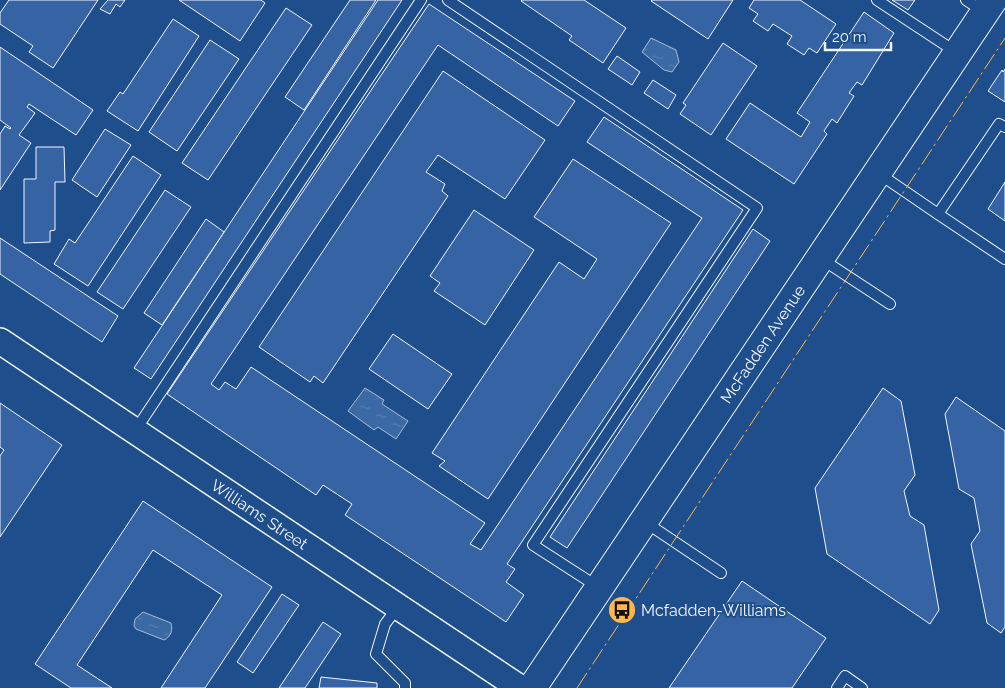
<svg xmlns="http://www.w3.org/2000/svg" width="1005" height="688" font-family="Raleway,sans-serif">
<defs>
<pattern id="water-ripples" width="26" height="14" patternUnits="userSpaceOnUse" patternTransform="scale(1.25)"><rect width="26" height="14" fill="#3b69a3"/><path d="M2 4q2-2 4 0t4 0M15 11q2-2 4 0t4 0" fill="none" stroke="#587fb1"/></pattern>
</defs>
<rect width="100%" height="100%" fill="#1f4e8c"/>
<g fill="url(#water-ripples)" stroke="#a8bbd7">
<polygon points="651,38 676,50 679,62 672,72 664,70 642,52"/>
<polygon points="365,388 384,400 382,404 408,421 396,439 378,427 374,430 348,411"/>
<path d="M143 612 171 623C173 630 171 637 164 640L136 629 134 626 135 619Z"/>
</g>
<g fill="#3563a3" stroke="#f2f6ff">
<polygon points="9,0 98,0 53,68 29,52 33,46 0,24 0,13"/>
<polygon points="108,0 125,0 120,7 116,4 110,14 100,9"/>
<polygon points="179,0 261,0 265,3 240,41"/>
<polygon points="350,0 376,0 304,110 285,97"/>
<polygon points="378,0 402,0 151,379 134,368"/>
<polygon points="522,0 584,0 626,28 603,63 569,40 572,36 521,1"/>
<polygon points="652,0 733,0 708,39 651,1"/>
<polygon points="754,0 800,0 836,24 817,53 809,48 804,55 787,44 792,36 773,24 768,31 753,21 758,14 749,8"/>
<polygon points="892,0 915,0 908,10"/>
<polygon points="429,4 575,101 558,126 438,45 211,384 219,390 225,382 236,389 251,367 485,523 470,544 481,550 702,218 587,142 604,117 743,210 507,564 515,569 506,582 524,595 506,622 345,515 352,504 323,485 316,495 167,394"/>
<polygon points="286,8 312,25 208,180 182,163"/>
<polygon points="864,12 894,33 862,85 857,82 849,93 854,96 837,123 832,119 824,131 827,134 794,184 726,139 750,103 801,137 810,122 797,113"/>
<polygon points="173,19 199,36 138,131 107,111 120,92 123,94"/>
<polygon points="210,40 239,59 177,151 149,132"/>
<polygon points="723,43 757,66 711,135 680,114 686,105 683,103"/>
<polygon points="0,47 93,110 76,135 29,104 27,107 35,113 19,135 31,143 0,190 0,134 5,126 10,129 11,128 0,120"/>
<polygon points="617,56 640,72 632,85 608,69"/>
<polygon points="1005,69 1005,102 988,91 1002,70 1003,72"/>
<polygon points="443,71 545,140 505,199 438,155 426,172 445,184 442,191 448,196 323,383 314,376 310,382 259,347"/>
<polygon points="653,80 676,95 668,109 644,93"/>
<polygon points="105,129 131,145 97,197 72,180"/>
<polygon points="36,147 64,147 65,182 55,182 55,230 50,231 50,242 24,243 24,179 36,179"/>
<polygon points="133,156 161,175 88,286 54,264 69,239 75,243"/>
<polygon points="573,159 671,223 488,499 439,466 445,461 432,453 559,262 584,279 597,259 534,217"/>
<polygon points="1005,182 1005,221 988,209"/>
<polygon points="165,190 191,207 123,309 97,292"/>
<polygon points="474,210 534,250 485,325 434,291 440,283 430,276"/>
<polygon points="206,219 224,232 162,325 144,313"/>
<polygon points="753,229 770,241 567,548 550,537"/>
<polygon points="0,238 118,316 102,342 0,274"/>
<polygon points="393,334 452,374 428,409 369,369"/>
<polygon points="883,388 901,401 915,475 904,491 910,516 924,525 939,610 930,624 827,554 815,488"/>
<polygon points="956,397 1005,431 1005,627 1001,633 987,623 971,544 980,531 974,498 959,489 945,414"/>
<polygon points="0,403 62,445 0,537 0,456 4,450 0,447"/>
<polygon points="143,501 272,587 205,688 161,688 222,595 153,550 77,665 112,688 71,688 35,664"/>
<polygon points="742,581 826,638 792,688 669,688"/>
<polygon points="282,594 299,605 253,673 237,662"/>
<polygon points="323,622 341,634 305,688 279,688"/>
<polygon points="321,677 377,683 377,688 319,688"/>
</g>
<g fill="none" stroke-linecap="round" stroke-linejoin="round">
<defs>
<g id="service">
<polyline points="448,0 757,208 533,545 598,587"/>
<polyline points="877,0 956,52"/>
<polyline points="966,0 984,12"/>
<polyline points="878,173 938,214 999,124 1005,127"/>
<polyline points="938,214 1005,259"/>
<polyline points="820,258 890,304"/>
<polyline points="135,431 421,0"/>
<polyline points="645,522 721,573"/>
<polyline points="398,607 385,624 376,654 405,683 405,688"/>
<polyline points="837,688 845,676 862,688"/>
</g>
<g id="tertiary">
<path id="s1" d="M0 341 520 688"/>
</g>
<g id="secondary">
<path id="s2" d="M532 688 993 0"/>
</g>
</defs>
<use href="#service" stroke="#f2f6ff" stroke-width="12"/>
<use href="#tertiary" stroke="#f2f6ff" stroke-width="28"/>
<use href="#secondary" stroke="#f2f6ff" stroke-width="30"/>
<use href="#service" stroke="#1f4e8c" stroke-width="10"/>
<use href="#tertiary" stroke="#1f4e8c" stroke-width="25"/>
<use href="#secondary" stroke="#1f4e8c" stroke-width="28"/>
<polyline stroke="#ffb74d" stroke-width="1" stroke-dasharray="18 4 2.5 4" stroke-linecap="butt" points="577,688 1005,38"/>
</g>
<defs>
<symbol id="bus-disc" viewBox="-11 -11 22 22"><circle r="9.5" fill="#ffb74d" stroke="#1f4e8c"/><path d="M-5-6H5V4H4V6H2V4H-2V6H-4V4H-5ZM-3.5-4V0h7V-4ZM-3.5 1.2v1.5H-2V1.2ZM2 1.2v1.5H3.5V1.2Z" fill="#111"/></symbol>
</defs>
<g fill-rule="evenodd">
<use href="#bus-disc" x="606" y="594" width="32" height="32"/>
</g>
<g text-anchor="middle" dominant-baseline="central" stroke-width="4" stroke-linejoin="round" paint-order="stroke">
<g font-size="16" fill="#f2f6ff" stroke="#1f4e8c">
<text stroke="none"><textPath href="#s2" startOffset="414">McFadden Avenue</textPath></text>
<text stroke="none"><textPath href="#s1" startOffset="312">Williams Street</textPath></text>
</g>
<g font-size="16" fill="#f2f6ff" stroke="#1f4e8c" text-anchor="start">
<text x="641" y="610">Mcfadden-Williams</text>
</g>
</g>
<path d="M825 42v8h66v-8" fill="none" stroke="#f2f6ff" stroke-width="2.5"/>
<text x="832" y="42" font-size="15" fill="#f2f6ff" stroke="#1f4e8c" stroke-width="4" paint-order="stroke">20 m</text>
</svg>
